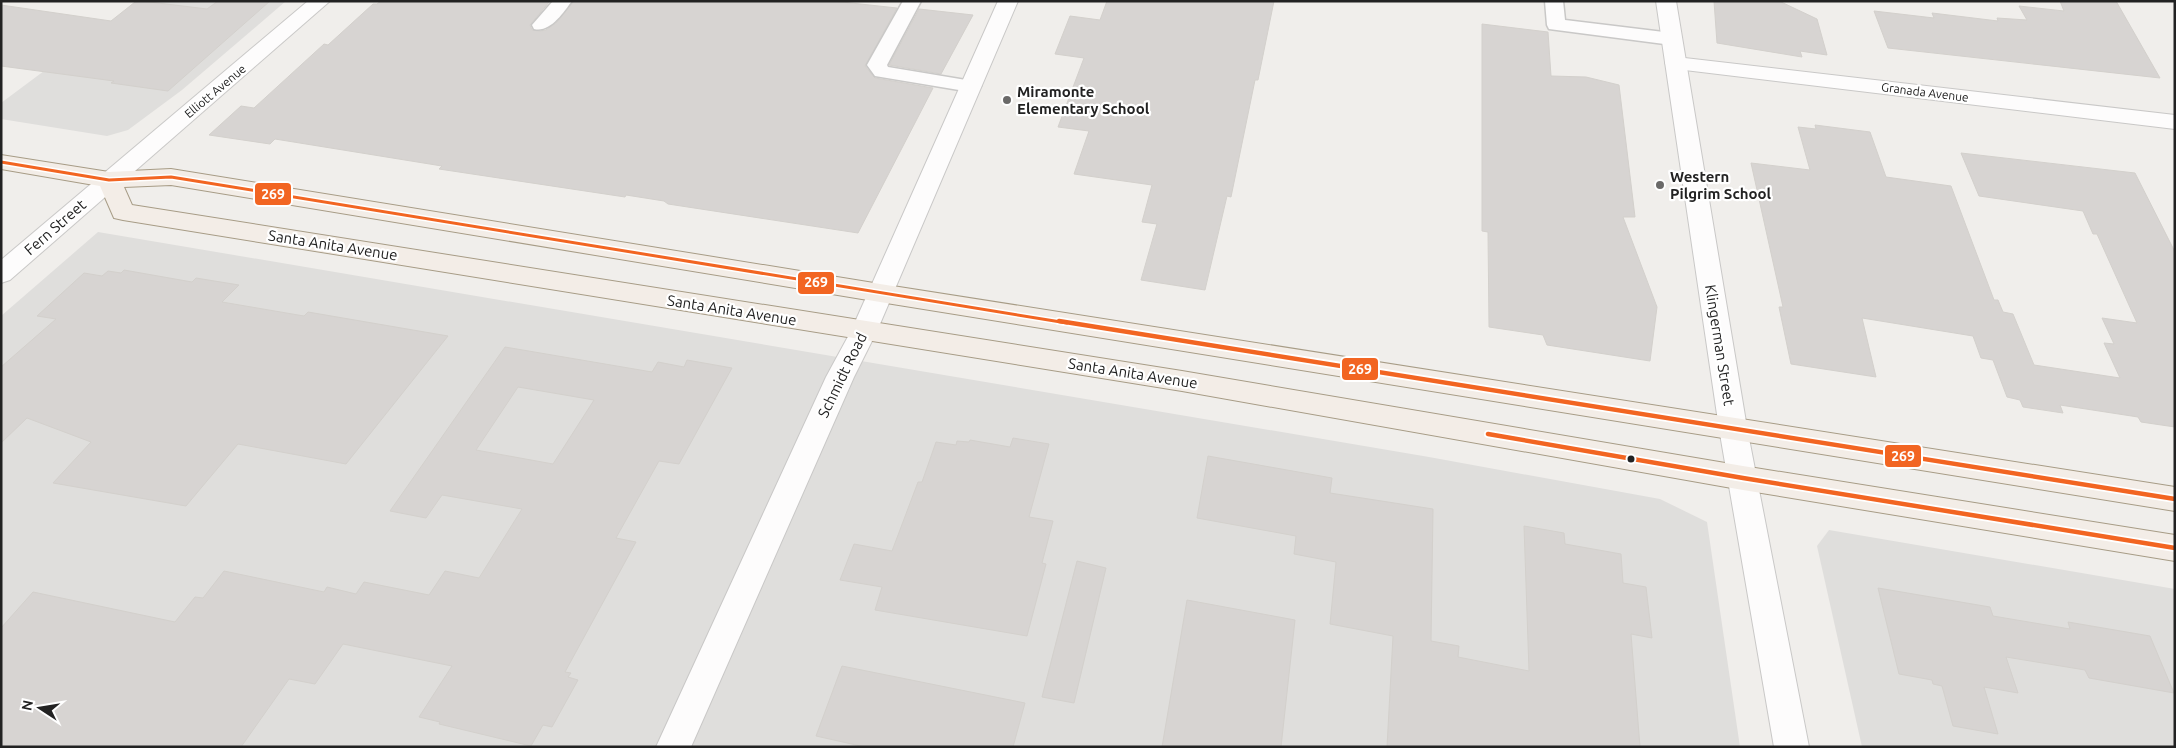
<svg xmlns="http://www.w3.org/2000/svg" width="2176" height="748" font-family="Ubuntu,sans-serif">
<rect width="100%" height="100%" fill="#f0eeeb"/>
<g fill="#dfdedc">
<polygon points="138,1 286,1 182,90 128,130 107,136 1,119 1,103"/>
<polygon points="98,232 1429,457 1660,499 1707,522 1740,747 1,747 1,316"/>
<polygon points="1829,530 2175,589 2175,747 1862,747 1817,546"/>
</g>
<g fill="#d7d4d2" stroke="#d3d0cc" fill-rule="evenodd">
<polygon points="142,1 207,9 218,1 270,1 168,91 111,83 114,81 1,66 1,5 111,21 135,2"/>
<polygon points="381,1 550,1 530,25 532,30 540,31 546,30 557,22 574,1 833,1 897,8 865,66 875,78 933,88 858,233 668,204 664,201 626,195 625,197 439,169 442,166 275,139 270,144 209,135 241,106 254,108 324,44 328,45 373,4 377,4"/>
<polygon points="1107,1 1274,1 1258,80 1255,80 1231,197 1227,196 1205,290 1141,280 1157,224 1142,222 1152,185 1074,174 1089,131 1058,127 1084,58 1055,54 1070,16 1100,20"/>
<polygon points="1714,1 1779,1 1817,19 1827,55 1800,51 1802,57 1717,43"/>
<polygon points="2060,1 2116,1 2160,78 1888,48 1874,11 1934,18 1932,13 1998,21 1997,18 2027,20 2019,6 2064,11"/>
<polygon points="919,9 973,15 941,74 889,65"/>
<polygon points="1482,24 1548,32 1551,76 1586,77 1619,85 1635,217 1623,217 1657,307 1650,361 1547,345 1543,335 1489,327 1488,232 1482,231"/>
<polygon points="1815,125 1870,132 1886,177 1951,186 1994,300 1998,300 2003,312 2013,314 2034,365 2120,378 2104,343 2114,344 2102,318 2137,323 2097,234 2093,234 2083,211 1979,196 1961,153 2135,173 2175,252 2175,427 2141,422 2138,417 2060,405 2063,413 2023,407 2020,400 2007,397 1993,360 1981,358 1973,336 1862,318 1876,377 1791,364 1779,307 1783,307 1751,163 1810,170 1798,127 1816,129"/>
<polygon points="124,270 192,282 196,278 239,285 222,302 304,316 308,312 448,336 346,464 238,444 186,506 53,483 91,442 27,418 1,443 1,367 56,319 37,316 84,273 102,276 108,271 121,273"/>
<path d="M505 347 652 372 658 362 684 367 687 360 732 368 679 464 659 461 616 538 636 542 565 672 571 673 568 677 578 680 552 727 543 725 531 746 439 724 440 722 419 717 452 666 343 644 315 684 289 679 241 747H1V628L33 592 175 622 195 597 203 598 224 571 324 592 327 587 356 594 364 582 429 595 445 571 479 578 522 509 442 495 426 518 390 511ZM518 387 594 400 553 464 476 450Z"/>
<polygon points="1013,438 1049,444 1029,517 1053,521 1042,563 1046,564 1027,636 875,610 882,587 840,580 854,544 892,551 918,482 922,482 936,442 956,445 957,441 969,442 970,440 1010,447"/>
<polygon points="1208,456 1332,478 1330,493 1433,509 1431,641 1459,646 1458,657 1529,671 1524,526 1564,533 1565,544 1621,554 1623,583 1646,587 1652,638 1631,634 1640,747 1387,747 1393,636 1330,624 1336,562 1294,554 1296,536 1197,518"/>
<polygon points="1077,561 1106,568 1074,703 1042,697"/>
<polygon points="1878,588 1990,607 1993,616 2070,629 2068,622 2150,636 2174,693 2089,678 2085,670 2006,657 2018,693 1984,687 1998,734 1953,726 1942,686 1933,684 1932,680 1899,674"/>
<polygon points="1187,600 1295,620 1281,747 1162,747"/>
<polygon points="842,666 1025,703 1013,747 865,747 816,736"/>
</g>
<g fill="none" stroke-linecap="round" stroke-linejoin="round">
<defs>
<g id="service">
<path d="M553 1H572C563 13 550 33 534 29L532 25Z"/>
<polygon points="903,1 921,1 887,65 888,67 978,82 981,86 978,90 971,92 875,76 867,65"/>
<polygon points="1545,1 1563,1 1565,20 1672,33 1679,35 1681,39 1679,43 1672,45 1549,29 1547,25"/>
</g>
<g id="minor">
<polygon points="998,1 1018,1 877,331 854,377 691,747 656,747 826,377 851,331"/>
<polygon points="1676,57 2175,115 2175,129 1668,68 1665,63 1668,58"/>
</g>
<g id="tertiary">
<polygon points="308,1 330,1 10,280 1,283 1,260"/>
<polygon points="1656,1 1676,1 1747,428 1809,747 1774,747 1719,428"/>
</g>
<polygon id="primary" points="1,155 109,172 171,169 880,284 2175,487 2175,511 880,302 171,185 124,187 132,205 1182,371 1743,466 2175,535 2175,561 1743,490 1182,391 123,220 114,218 100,186 1,169"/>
</defs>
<use href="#service" stroke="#c9c8c7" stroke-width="3"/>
<use href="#minor" stroke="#c9c8c7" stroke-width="2"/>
<use href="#tertiary" stroke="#c9c8c7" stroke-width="2"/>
<use href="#primary" stroke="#a79c86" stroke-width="2"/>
<use href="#service" fill="#fdfcfc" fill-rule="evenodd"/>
<use href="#minor" fill="#fdfcfc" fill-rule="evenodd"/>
<use href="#tertiary" fill="#fdfcfc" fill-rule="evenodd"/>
<use href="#primary" fill="#f3ede7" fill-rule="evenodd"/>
<defs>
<polyline id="bus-1-far1" points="1,162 109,180 171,177 1067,323"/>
<g id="bus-1">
<polyline points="1059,321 2175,499"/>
<polyline points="1488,434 1743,478 2175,548"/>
</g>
</defs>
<use href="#bus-1-far1" stroke="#fff" stroke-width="6"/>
<use href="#bus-1" stroke="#fff" stroke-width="8"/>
<use href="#bus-1-far1" stroke="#f26522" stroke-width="3"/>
<use href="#bus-1" stroke="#f26522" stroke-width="4.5"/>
</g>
<g fill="#6a6968" stroke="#fff" stroke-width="2">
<circle cx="1007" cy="100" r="5"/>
<circle cx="1660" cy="185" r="5"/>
</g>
<circle fill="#222" stroke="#fff" stroke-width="2" cx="1631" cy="459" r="4.5"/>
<g text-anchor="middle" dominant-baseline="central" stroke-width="4.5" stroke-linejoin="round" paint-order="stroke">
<g font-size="12" fill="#222" stroke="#fff">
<text transform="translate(215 91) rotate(-40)">Elliott Avenue</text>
<text transform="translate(1925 92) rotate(7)">Granada Avenue</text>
</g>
<g font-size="15" font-weight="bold" fill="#222" stroke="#fff" text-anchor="start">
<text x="1017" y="91">Miramonte<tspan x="1017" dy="17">Elementary School</tspan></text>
<text x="1670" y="176">Western<tspan x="1670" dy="17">Pilgrim School</tspan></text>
</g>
<g font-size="15" fill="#222" stroke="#fff">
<text transform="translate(55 227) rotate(-41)">Fern Street</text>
<text transform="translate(333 245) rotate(9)">Santa Anita Avenue</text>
<text transform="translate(732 310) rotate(9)">Santa Anita Avenue</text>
<text transform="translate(1720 345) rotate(81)">Klingerman Street</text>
<text transform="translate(1133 373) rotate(9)">Santa Anita Avenue</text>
<text transform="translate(842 375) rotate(-64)">Schmidt Road</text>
</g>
</g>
<g stroke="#fff" stroke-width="2">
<rect x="254" y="182" width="38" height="24" rx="5" fill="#f26522"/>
<rect x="797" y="271" width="38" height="24" rx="5" fill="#f26522"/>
<rect x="1341" y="357" width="38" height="24" rx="5" fill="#f26522"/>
<rect x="1884" y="444" width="38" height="24" rx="5" fill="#f26522"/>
</g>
<g font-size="14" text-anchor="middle" font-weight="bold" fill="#fff">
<text x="273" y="199">269</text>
<text x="816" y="287">269</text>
<text x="1360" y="374">269</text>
<text x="1903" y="461">269</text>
</g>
<rect width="2176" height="748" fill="none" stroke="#222222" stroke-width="5"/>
<g transform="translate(40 708) rotate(282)" stroke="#ffffff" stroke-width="4" paint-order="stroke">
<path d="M0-4L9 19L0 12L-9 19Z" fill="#222222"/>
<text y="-8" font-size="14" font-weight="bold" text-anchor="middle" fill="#222222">N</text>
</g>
</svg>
